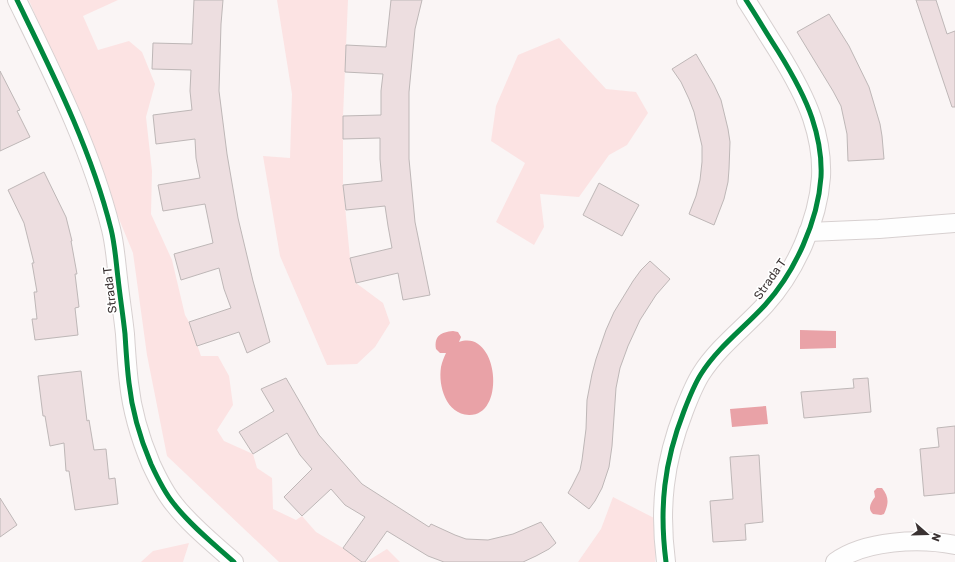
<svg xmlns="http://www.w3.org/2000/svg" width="955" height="562" font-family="Rubik,sans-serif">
<rect width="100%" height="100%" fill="#faf5f5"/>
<g fill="#fce3e3">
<polygon points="29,0 118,0 83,16 98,50 129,41 142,52 155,84 146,117 152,171 151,214 172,260 185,315 189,322 201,356 218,356 229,376 233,405 217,430 224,441 253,454 257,468 272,478 273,509 296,520 302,516 316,532 343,548 362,562 279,562 167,456 147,355 133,253"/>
<polygon points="277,0 348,0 343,116 343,185 350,258 356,283 383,303 390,323 375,347 357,364 327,365 280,256 263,156 290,158 292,94"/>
<polygon points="559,38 606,89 636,92 648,113 627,145 609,155 579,197 540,194 544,227 534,245 496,222 525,163 491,141 496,106 518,55"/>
<polygon points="613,497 656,519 655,562 578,562 601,529"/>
<polygon points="189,543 183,562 141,562 153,551"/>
<polygon points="387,549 400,562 366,562"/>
</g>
<g fill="#e9a2a7">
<polygon points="800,330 836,331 836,348 800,349"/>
<path d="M453 331 458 332 461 337 459 342C498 328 507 416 469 415 446 414 438 386 441 367 442 362 444 357 446 353H440L436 349C434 336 441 332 453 331Z"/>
<polygon points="766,406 768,424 732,427 730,409"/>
<path d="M877 488H882C889 497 889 503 884 514L881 515 873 514C867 509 871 502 875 497L874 491Z"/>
</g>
<g fill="#eddee0" stroke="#beb7b7">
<polygon points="194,0 223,0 221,24 219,91 227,154 238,218 253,281 270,342 247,353 239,332 197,346 189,322 231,308 224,289 219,268 181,280 174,254 213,243 205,204 163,211 158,185 200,178 196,158 195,139 156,144 153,115 192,110 190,91 191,70 152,69 153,43 192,44"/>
<polygon points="391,0 422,0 415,29 409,92 409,159 415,222 430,295 403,300 398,273 356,283 350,258 392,248 388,226 385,206 346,210 343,185 382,181 380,159 380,138 343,139 343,116 381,115 381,91 383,74 345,72 346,45 386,47"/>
<polygon points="916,0 936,0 947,34 955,31 955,107 952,107"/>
<polygon points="829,14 849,46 869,87 880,124 882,136 884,159 848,161 847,134 841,106 833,91 797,32"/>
<polygon points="696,54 714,85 721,100 728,129 730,142 729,169 728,182 724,199 714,225 689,214 696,196 700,180 702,162 702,146 694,112 689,99 681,82 672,69"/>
<polygon points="0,71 20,110 17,111 30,137 0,151"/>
<polygon points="44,172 66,217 72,241 71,241 77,274 75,274 79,307 75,308 78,335 35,340 32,319 37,319 34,292 37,292 32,263 34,263 24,223 8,190"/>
<polygon points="599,183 639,205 622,236 583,215"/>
<polygon points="650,261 670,279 656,295 640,320 628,346 620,368 616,388 612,446 609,467 602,488 595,501 589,509 568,493 572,486 580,470 582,460 586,429 587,400 592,374 596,359 606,330 614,312 633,281 641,270"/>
<polygon points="81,371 87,421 89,420 94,450 106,449 109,479 115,478 118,504 75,510 69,471 66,471 64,443 50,446 45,416 43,416 38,376"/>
<polygon points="286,378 319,435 362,484 429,527 431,524 455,535 466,539 488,540 513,534 541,522 556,543 549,549 536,556 523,562 444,562 428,556 387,531 365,562 362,562 343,548 365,517 345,505 331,489 302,516 284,497 312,469 300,455 287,433 253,454 239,432 274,411 261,389"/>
<polygon points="868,378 871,412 804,418 801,392 854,388 853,379"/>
<polygon points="955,426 955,493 924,496 920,449 939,447 937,428"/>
<polygon points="759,455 763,522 745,524 746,540 713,542 710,501 733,499 730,457"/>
<polygon points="0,498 17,525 0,537"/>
</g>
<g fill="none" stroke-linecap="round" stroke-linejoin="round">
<defs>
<g id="minor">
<path d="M17 0C53 74 91 149 111 229 115 245 116 262 118 278 120 297 123 315 125 334 126 350 127 367 129 383 132 411 140 438 151 464 157 477 164 492 174 504 191 526 214 544 234 562"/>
<polyline points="808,232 879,229 955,223"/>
<path d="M666 562C659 508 664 462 684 411 689 398 694 385 701 374 718 347 744 328 765 305 795 272 818 221 821 177 822 157 818 136 812 118 804 94 791 72 778 51 767 34 757 17 746 0"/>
<path d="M835 562C865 540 920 538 955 545"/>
</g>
</defs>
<use href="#minor" stroke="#d7d0d0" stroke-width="20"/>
<use href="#minor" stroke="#fefefe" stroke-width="18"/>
<defs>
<g id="cycleway">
<path d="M17 0C53 74 91 149 111 229 115 245 116 262 118 278 120 297 123 315 125 334 126 350 127 367 129 383 132 411 140 438 151 464 157 477 164 492 174 504 191 526 214 544 234 562"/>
<path d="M666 562C659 508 664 462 684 411 689 398 694 385 701 374 718 347 744 328 765 305 795 272 818 221 821 177 822 157 818 136 812 118 804 94 791 72 778 51 767 34 757 17 746 0"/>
</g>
</defs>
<use href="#cycleway" stroke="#fff" stroke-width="8"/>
<use href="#cycleway" stroke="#00873e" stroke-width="5"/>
</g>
<g text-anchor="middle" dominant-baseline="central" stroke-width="3.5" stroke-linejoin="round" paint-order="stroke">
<g font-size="12" fill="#3a3232" stroke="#fff">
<text transform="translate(770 279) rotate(-55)">Strada T</text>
<text transform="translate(110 290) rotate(-97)">Strada T</text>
</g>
</g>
<g transform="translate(927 534) rotate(110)" stroke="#ffffff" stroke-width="3" paint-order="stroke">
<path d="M0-3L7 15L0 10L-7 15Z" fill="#3a3232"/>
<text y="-6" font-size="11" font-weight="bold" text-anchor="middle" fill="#3a3232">N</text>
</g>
</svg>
